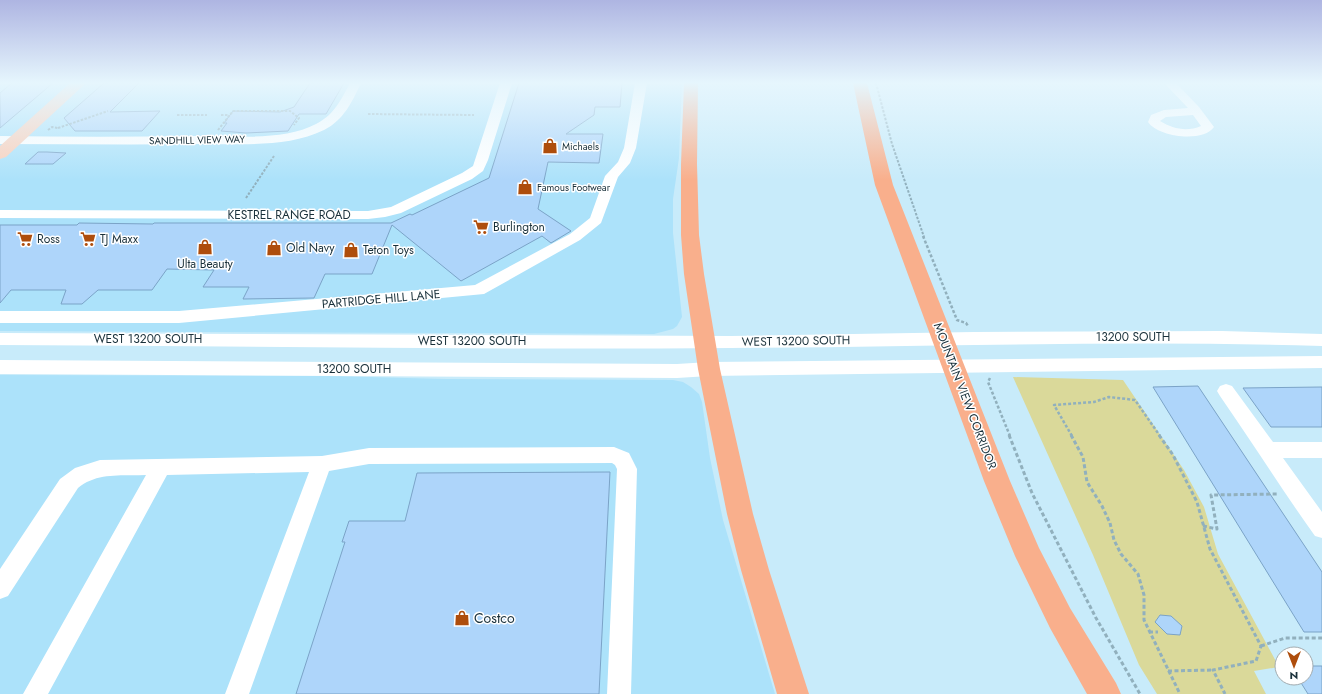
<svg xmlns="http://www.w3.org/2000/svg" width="1322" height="694" font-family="Jost,sans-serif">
<rect width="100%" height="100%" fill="#c8ebfa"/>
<g fill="#ace2fa">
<polygon points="0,83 682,83 679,158 673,199 673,233 682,317 677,326 673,329 654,334 0,331"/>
<polygon points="0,375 328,376 446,379 673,380 683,382 691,387 699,394 702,402 710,458 723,520 775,694 0,694"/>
</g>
<polygon fill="#dad99a" points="1013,377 1123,380 1184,470 1204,507 1218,554 1279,667 1254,671 1266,694 1157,694 1139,665 1093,555"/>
<g fill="#aed5fa" stroke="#7ba3c7">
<polygon points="12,83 53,83 0,128 0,93"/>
<polygon points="104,83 139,83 110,112 160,111 142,131 75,131 64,118"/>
<polygon points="310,83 344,83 326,114 299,114 288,131 246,133 221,131 227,123 224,123 233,111 280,112 294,107"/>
<polygon points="519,83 622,83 620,107 595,107 594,115 566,134 603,134 599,163 548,162 538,209 571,231 551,243 542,236 461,281 392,225 372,274 325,274 314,298 243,299 249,287 203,287 214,270 167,269 152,290 98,290 82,304 61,304 66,290 11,290 0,303 0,225 77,225 79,223 153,224 154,223 391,223 410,214 412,215 489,178"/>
<polygon points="38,152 47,152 66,153 53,164 25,164"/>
<polygon points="1198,386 1322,572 1322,632 1304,632 1153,387"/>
<polygon points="1322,387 1322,427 1271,427 1243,388"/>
<polygon points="610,472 599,694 296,694 345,542 342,542 349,521 405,521 417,473"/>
<polygon points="1160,615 1171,616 1182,626 1180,635 1167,634 1155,622"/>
<polygon points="1306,666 1322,666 1322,694 1308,694 1298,678 1306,678"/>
</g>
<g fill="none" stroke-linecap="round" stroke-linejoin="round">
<g stroke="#91b0bd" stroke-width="2" stroke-dasharray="2.5 1.5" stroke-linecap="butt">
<polyline points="876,83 892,144 924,237"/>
<polyline points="368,114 474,115"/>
<polyline points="177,115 207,115"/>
<polyline points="221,115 229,115"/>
<polyline points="58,128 108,111"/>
<polyline points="48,130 52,127 58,128"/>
<polyline points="218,130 233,111 290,111 299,118 294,125"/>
<polyline points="246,198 274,156"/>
</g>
<g stroke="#91b0bd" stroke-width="2.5" stroke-dasharray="3 2" stroke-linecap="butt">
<polyline points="923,236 957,320 966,323 968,326"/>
<polyline points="990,378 988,382 1010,436"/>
<polyline points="1072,436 1054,405 1094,402 1109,397 1135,400 1160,436"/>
</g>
<g stroke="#91b0bd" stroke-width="3" stroke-dasharray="4 2.5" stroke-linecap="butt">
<polyline points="1009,435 1032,493 1096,618 1140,694"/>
<polyline points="1071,435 1083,457 1087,482 1102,506 1110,523 1114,540 1121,554 1138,574 1144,595 1144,620 1180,694"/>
<polyline points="1159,435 1173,455 1197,502 1210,549 1261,646 1256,661 1213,670 1225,694"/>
<polyline points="1203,526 1217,529 1211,495 1277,494"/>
<polyline points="1149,632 1158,632"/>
<polyline points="1261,646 1285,638 1322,638"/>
<polyline points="1168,671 1213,670"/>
</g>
<g fill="#fff" fill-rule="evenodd">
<path d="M350 83H361C352 102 344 120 324 130 285 149 237 143 195 144 130 145 65 144 0 144V136C66 137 131 137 197 136 233 136 284 141 316 124 334 115 341 100 350 83Z"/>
<polygon points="500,83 512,83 488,160 483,171 472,179 401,213 385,217 368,219 0,218 0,210 368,211 391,207 462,173 473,166"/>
<polygon points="635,83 647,83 636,148 630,163 618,177 601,223 580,240 484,294 179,323 0,323 0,311 179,311 475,285 570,234 590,218 605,176 618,162 624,148"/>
<path d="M1164 83H1176L1199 107 1214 127C1203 143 1158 137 1148 122L1151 115 1164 110 1188 108ZM1193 115 1201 126C1187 132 1173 129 1160 121L1166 117Z"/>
<path d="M1222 331 1322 334V346C1125 340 928 347 731 348 487 350 244 346 0 345V333L731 336 974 332Z"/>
<polygon points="1322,356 1322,368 709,376 677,378 0,374 0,360 677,364 709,362"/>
<path d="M1226 384 1232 386 1273 442H1322V458H1283L1322 512V538L1315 536C1282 490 1252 442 1220 396L1217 391 1220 386Z"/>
<path d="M614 447 629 453 637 469 631 694H607L617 469 615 465 612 463 369 464 329 471 249 694H225L309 472 167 475 48 694H23L146 475C122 476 97 472 78 488L8 596 0 599V569L60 479 75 468 100 460 322 456 369 448Z"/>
</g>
<polygon fill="#fbcfba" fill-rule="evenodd" points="70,83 86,83 6,157 0,159 0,146"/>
<g fill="#f9af8c" fill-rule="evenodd">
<polygon points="684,83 698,83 697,164 699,235 704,274 720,369 753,514 769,570 809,694 777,694 741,570 727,514 698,369 684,274 681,235 681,164"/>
<polygon points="853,83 867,83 893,185 1010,481 1039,548 1070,608 1116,683 1121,694 1087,694 1050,628 1015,556 984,481 875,185"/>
</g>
</g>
<linearGradient id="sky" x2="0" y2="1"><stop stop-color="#aeb5e2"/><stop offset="0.46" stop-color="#e6f6fd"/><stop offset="1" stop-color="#e6f6fd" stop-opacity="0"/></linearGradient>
<rect width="1322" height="180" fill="url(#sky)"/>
<defs>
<symbol id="shop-bare" viewBox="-9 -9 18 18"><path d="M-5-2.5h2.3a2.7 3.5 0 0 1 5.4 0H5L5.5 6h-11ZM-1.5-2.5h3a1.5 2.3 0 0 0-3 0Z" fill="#ae4d0c" stroke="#fff" stroke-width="2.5" paint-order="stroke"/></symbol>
<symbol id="supermarket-bare" viewBox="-9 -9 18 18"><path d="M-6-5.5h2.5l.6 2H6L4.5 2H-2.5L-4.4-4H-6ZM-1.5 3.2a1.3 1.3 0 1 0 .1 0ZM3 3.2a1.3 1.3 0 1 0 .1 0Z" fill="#ae4d0c" stroke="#fff" stroke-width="2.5" paint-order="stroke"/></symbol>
</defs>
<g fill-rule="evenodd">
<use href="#shop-bare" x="539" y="135" width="22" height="22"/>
<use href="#shop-bare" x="514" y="176" width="22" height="22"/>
<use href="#supermarket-bare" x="470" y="216" width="22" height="22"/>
<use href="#supermarket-bare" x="14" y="228" width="22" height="22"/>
<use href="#supermarket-bare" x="77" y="228" width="22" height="22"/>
<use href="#shop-bare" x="194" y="236" width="22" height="22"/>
<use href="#shop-bare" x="263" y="237" width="22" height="22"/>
<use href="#shop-bare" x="340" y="239" width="22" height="22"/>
<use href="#shop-bare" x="451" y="607" width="22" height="22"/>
</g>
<g text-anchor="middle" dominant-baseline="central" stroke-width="3" stroke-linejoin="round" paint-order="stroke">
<g font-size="10" fill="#19303a" stroke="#fff">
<text transform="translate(197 140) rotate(-1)">SANDHILL VIEW WAY</text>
</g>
<g font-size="10" fill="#19303a" stroke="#fff" text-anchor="start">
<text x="562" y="146">Michaels</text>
<text x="537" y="187">Famous Footwear</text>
</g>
<g font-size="12" fill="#19303a" stroke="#fff">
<text x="289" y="215">KESTREL RANGE ROAD</text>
<text transform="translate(381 299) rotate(-5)">PARTRIDGE HILL LANE</text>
<text x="1133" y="337">13200 SOUTH</text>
<text x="148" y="339">WEST 13200 SOUTH</text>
<text x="472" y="341">WEST 13200 SOUTH</text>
<text transform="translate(796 341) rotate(-1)">WEST 13200 SOUTH</text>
<text x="354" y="369">13200 SOUTH</text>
<text transform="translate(965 396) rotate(69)">MOUNTAIN VIEW CORRIDOR</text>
</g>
<g font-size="12" fill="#19303a" stroke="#fff" text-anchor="start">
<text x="493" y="227">Burlington</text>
<text x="37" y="239">Ross</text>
<text x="100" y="239">TJ Maxx</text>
<text x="286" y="248">Old Navy</text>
<text x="363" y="250">Teton Toys</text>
<text x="205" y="264" text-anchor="middle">Ulta Beauty</text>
</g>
<g font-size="14" fill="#19303a" stroke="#fff" text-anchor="start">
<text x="474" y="618">Costco</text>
</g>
</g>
<g transform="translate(1294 666) rotate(180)"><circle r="19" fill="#ffffff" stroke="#a3acb0"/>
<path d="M0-3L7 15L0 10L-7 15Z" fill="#ae4d0c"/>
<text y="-6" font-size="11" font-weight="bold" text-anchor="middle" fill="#19303a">N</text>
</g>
</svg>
